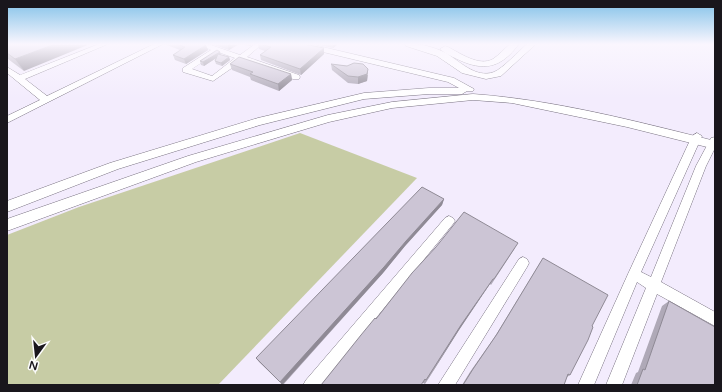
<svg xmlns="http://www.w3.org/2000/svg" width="722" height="392" font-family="'Varela Round',sans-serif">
<rect width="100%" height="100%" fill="#f3ecfd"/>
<polygon fill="#c7cca5" points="300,133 417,178 218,385 7,385 7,235 79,207"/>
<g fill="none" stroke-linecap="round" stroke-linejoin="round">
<defs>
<g id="minor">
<polygon points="99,44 108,44 25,79 47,96 154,44 163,44 7,123 7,116 40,100 7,73 7,67 20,75"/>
<path d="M198 44H208L240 55 255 44H262L247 57 299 75 300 77 299 79H293L242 61 213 81 183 72V68L211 50ZM218 52 235 58 212 76 192 69Z"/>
<polygon points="697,133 702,136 641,272 651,277 696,166 711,138 715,137 715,148 706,166 661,282 715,312 715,326 657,294 622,385 606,385 646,288 637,282 594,385 578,385 628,274 692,136"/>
<polygon points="449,216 453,218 455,221 453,224 321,385 303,385 306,380 445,218"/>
<polygon points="523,257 527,259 529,263 527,267 455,385 438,385 519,259"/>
</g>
<g id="tertiary">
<polygon points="297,44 310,44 454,78 474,89 473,91 467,91 462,94 429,94 364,99 260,125 118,169 7,212 7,201 110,163 258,118 364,93 429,88 459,88 448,82 298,46"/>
<path d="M405 44C416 42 433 47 444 52 459 60 475 79 494 72 502 69 520 50 527 44H536L501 76 486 79 462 73 437 56 406 46Z"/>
<path d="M510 44H519C501 68 484 72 457 59 451 56 444 53 440 49L445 46 448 47C460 53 479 67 493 59 499 55 504 49 510 44Z"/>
<path d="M473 94C555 100 635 121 715 141V149L627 127 512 103 473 100 392 108 329 122 196 162 7 231V219L188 156 328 115 392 102Z"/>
</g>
</defs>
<use href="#minor" stroke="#7a7382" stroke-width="1"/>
<use href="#tertiary" stroke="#7a7382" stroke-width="1"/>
<use href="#minor" fill="#fff" fill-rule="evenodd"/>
<use href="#tertiary" fill="#fff" fill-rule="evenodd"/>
</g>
<g fill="#afa9b7">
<polygon points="7,44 24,71 8,59 7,57"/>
<polygon points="164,44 204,44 208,50 186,64 175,60 173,55 180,50"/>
<polygon points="211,44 239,44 229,50"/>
<polygon points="240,44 253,44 250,46"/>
<polygon points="258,44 304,44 324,54 301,75 261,60 260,55 265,51 259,49"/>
<polygon points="314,44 338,44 333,48"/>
<polygon points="220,52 221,55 229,57 230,60 222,66 216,64 215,61 216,58 204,66 201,65 200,61"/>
<polygon points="230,64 291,74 292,80 279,91 251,80 250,77 232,70"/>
<polygon points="331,64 347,66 368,75 367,81 358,84 348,83 332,70"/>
<polygon points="444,199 442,205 405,246 383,273 283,385 259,362 256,358"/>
<polygon points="515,248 491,285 490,284 459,330 425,384 423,383 376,319"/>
<polygon points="543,258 592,326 570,375 567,377 564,385 462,385 470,372 494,338"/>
<polygon points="669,301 715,385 631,385 636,373 638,372 662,306"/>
</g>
<g fill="#8f8a95">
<polygon points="55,44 90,44 24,71 15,59"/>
<polygon points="227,44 239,44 229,50"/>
<polygon points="249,44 253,44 250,46"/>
<polygon points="333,44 338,44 333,48"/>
<polygon points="206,45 208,50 186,64 184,59"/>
<polygon points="324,48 324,54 301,75 300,69"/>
<polygon points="220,52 221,55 204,66 203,62"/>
<polygon points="229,57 230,60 222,66 221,63"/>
<polygon points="368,69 367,81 358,84 358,77"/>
<polygon points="291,74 292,80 279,91 278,84"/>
<polygon points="444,199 442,205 405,246 383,273 282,385 280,382 406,241"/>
<polygon points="493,279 459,330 425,384 461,325"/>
</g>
<g fill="#ccc5d5" stroke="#8f8a95">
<polygon points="7,44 55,44 15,59 7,53"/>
<polygon points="176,44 204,44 206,45 184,59 173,55 185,47"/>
<polygon points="259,44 304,44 324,48 300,69 260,55 271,47"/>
<polygon points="217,50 220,52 203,62 200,61"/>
<polygon points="218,54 229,57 221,63 215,61"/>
<polygon points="239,57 291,74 278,84 250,74 253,72 230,64"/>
<polygon points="354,63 363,64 368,69 367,74 358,77 348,76 331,64 347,66"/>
<polygon points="422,187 444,199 406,241 384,267 280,382 256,358"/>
<polygon points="464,212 518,243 494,279 493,279 461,325 426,380 425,379 421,385 321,385 361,335 375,318 376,319 412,273 436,247"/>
<polygon points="543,258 608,295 592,326 593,327 588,340 570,375 568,374 564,385 463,385 473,369 497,334"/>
<polygon points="669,301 715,327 715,385 637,385 643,369 645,370"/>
</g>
<linearGradient id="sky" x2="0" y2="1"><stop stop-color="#80c1e8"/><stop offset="0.45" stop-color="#faf6fe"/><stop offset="1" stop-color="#faf6fe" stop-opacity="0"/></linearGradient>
<rect width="722" height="98" fill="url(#sky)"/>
<rect width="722" height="392" fill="none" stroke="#19161c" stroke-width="16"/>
<g transform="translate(36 356) rotate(195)" stroke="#fdfdfd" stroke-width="3" paint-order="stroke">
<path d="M0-3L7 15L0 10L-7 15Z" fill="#19161c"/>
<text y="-6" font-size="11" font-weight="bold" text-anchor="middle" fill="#19161c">N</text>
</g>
</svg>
